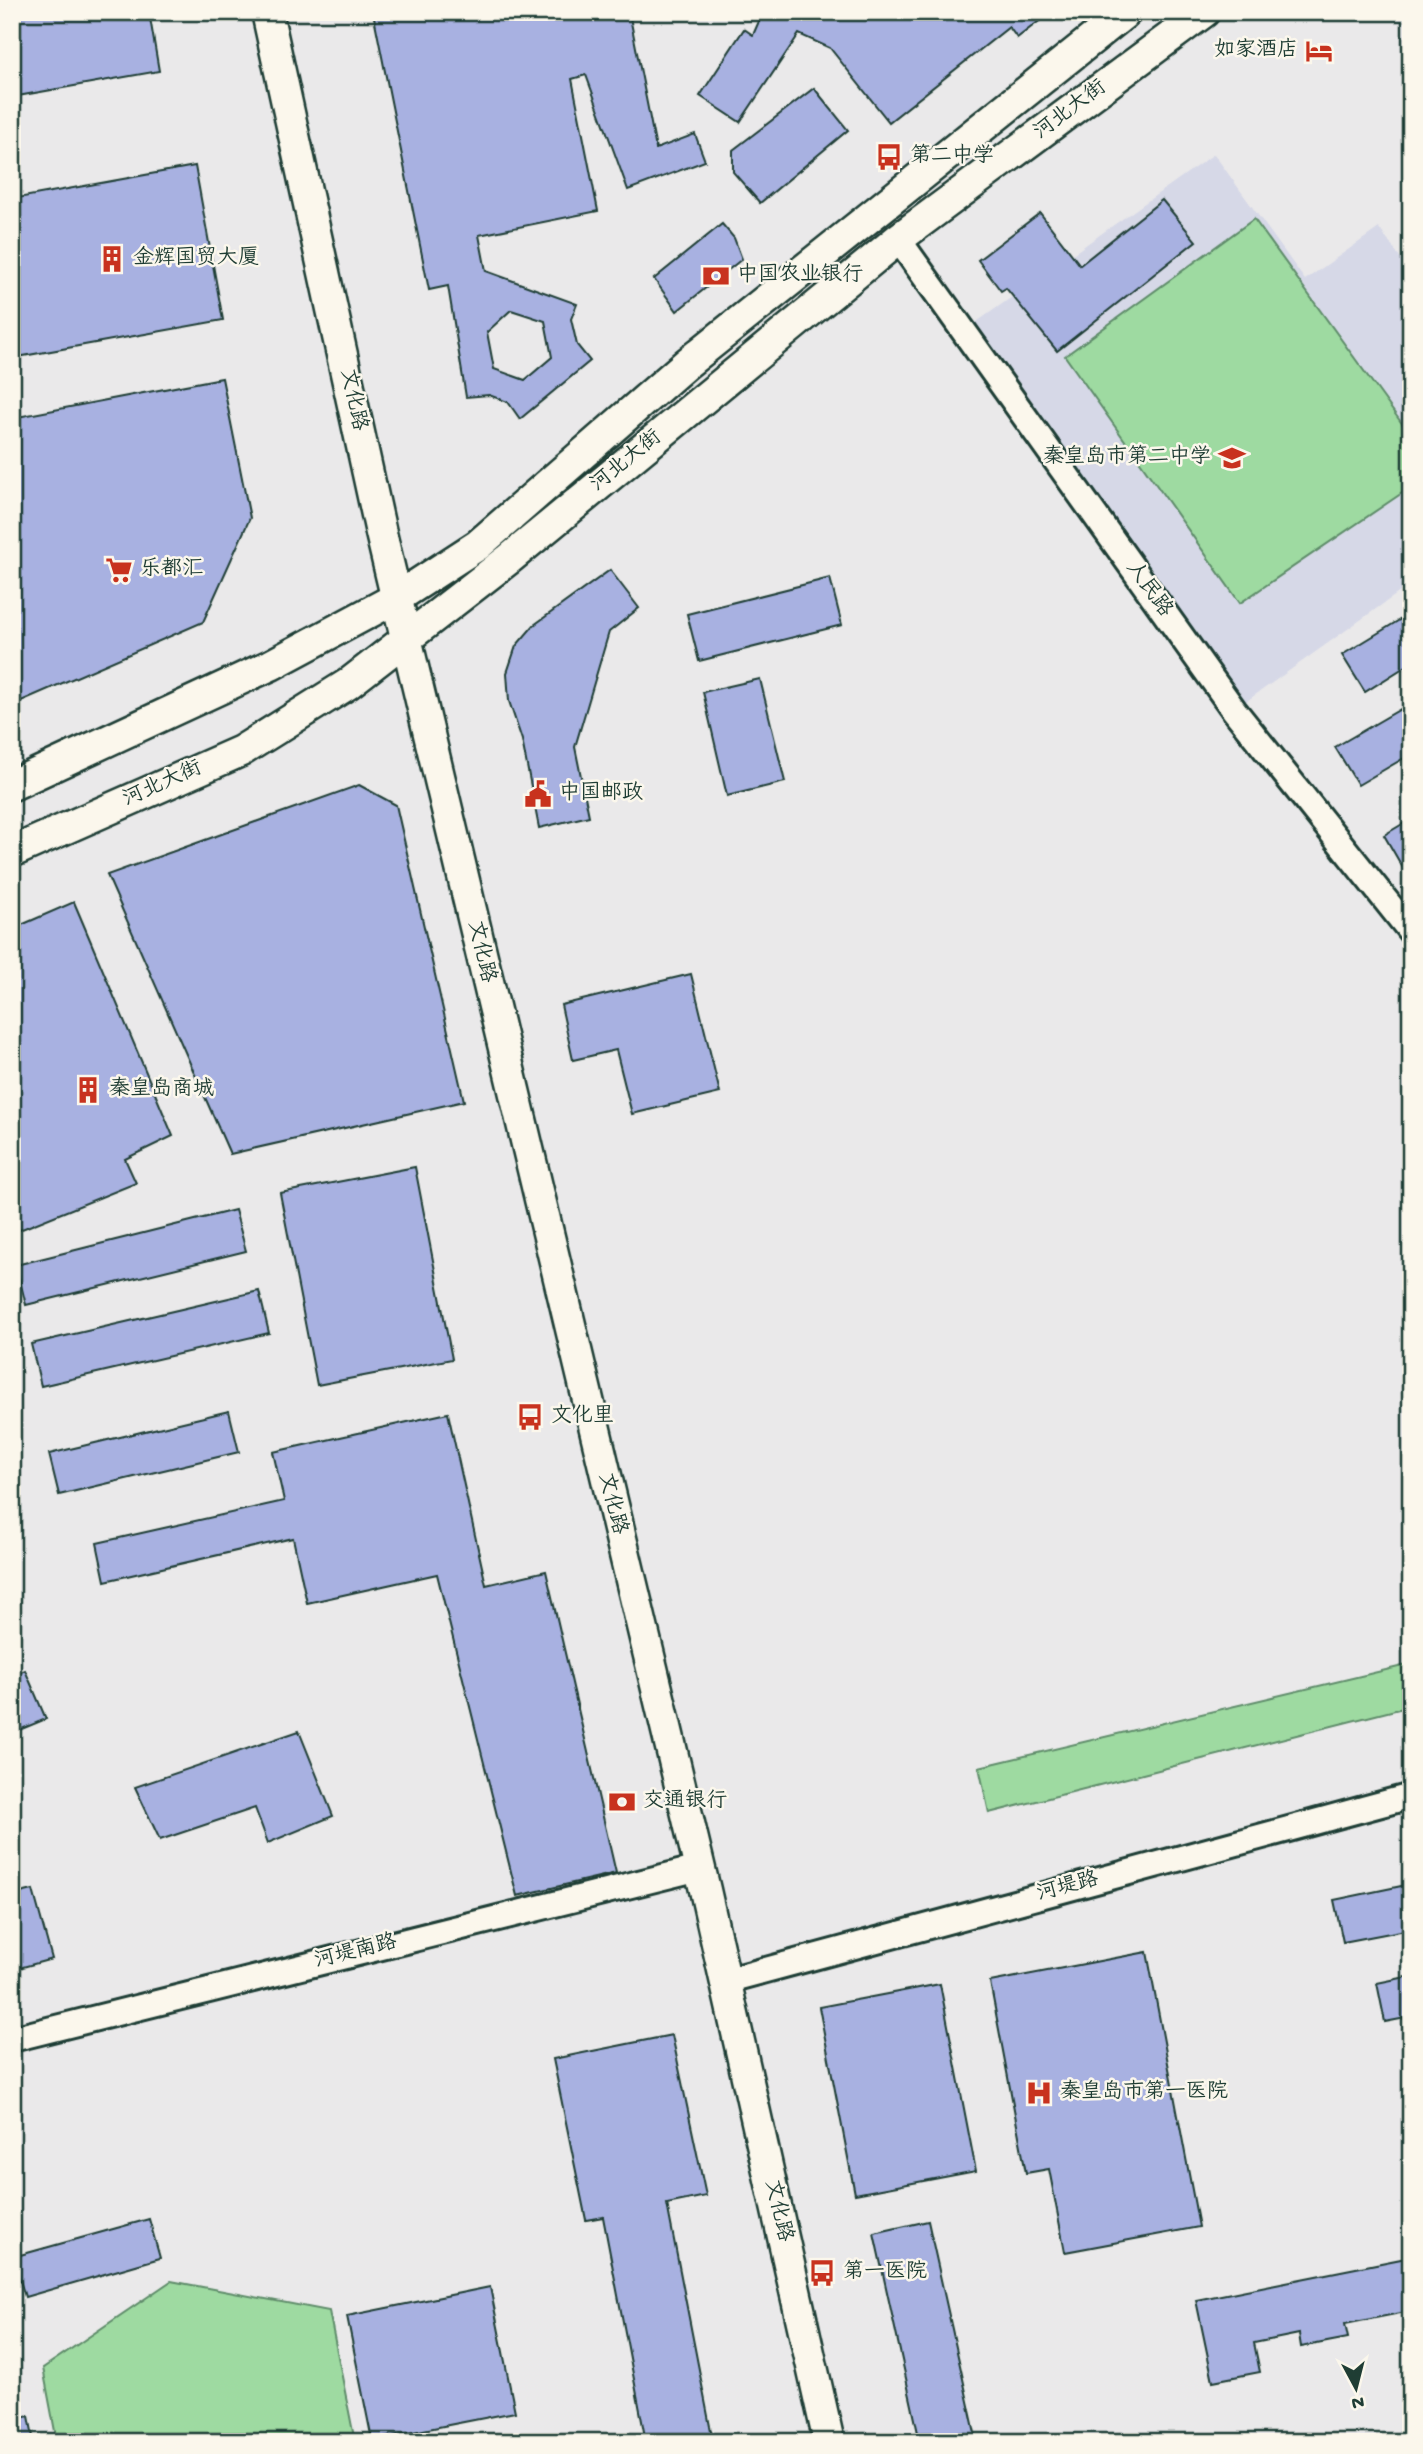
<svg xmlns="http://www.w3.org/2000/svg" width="1423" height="2454" font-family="'Gochi Hand','LXGW WenKai TC',sans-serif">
<rect width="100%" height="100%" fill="#eae9ea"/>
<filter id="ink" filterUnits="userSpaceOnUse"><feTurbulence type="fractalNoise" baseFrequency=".0143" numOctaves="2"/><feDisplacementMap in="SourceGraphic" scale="14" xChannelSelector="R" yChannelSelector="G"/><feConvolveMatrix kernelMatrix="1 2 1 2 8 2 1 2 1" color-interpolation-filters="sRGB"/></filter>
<g filter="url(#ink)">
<polygon fill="#d6d8e7" points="1214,154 1305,280 1379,228 1411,273 1411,584 1234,710 964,331"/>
<g fill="#9edaa1" stroke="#5e8c6a" stroke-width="2">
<polygon points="1254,219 1411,436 1411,487 1240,603 1065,356"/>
<polygon points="1411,1664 1411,1706 989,1813 979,1767"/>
<polygon points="171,2281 329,2311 355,2442 57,2442 43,2368"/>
</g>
<g fill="#a8b1e1" stroke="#1f3d34" stroke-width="2" fill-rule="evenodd">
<polygon points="12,12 149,12 159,71 12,97"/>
<path d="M373 12H629L656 149 695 134 705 161 628 190 586 75 572 79 598 211 479 235 486 271 577 304 571 319 577 345 590 361 520 419 508 402 489 395 466 397 448 286 429 290ZM511 310 545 321 552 357 525 380 494 369 487 332Z"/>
<polygon points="763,12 1051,12 1017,38 1009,27 889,122 830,48 799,34 740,122 700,96 744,29 753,35"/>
<polygon points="814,88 848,130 760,203 733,172 733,150"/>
<polygon points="195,166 223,320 12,358 12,199"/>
<polygon points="1162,200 1196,241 1057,351 1006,288 1001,291 978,260 1040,213 1080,265"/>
<polygon points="722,224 734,238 742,259 677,311 654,279"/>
<polygon points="222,378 250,518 203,622 12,705 12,418"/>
<polygon points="610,570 639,608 609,632 575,747 589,816 539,828 522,740 509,701 507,673 516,646 534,625"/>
<polygon points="830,578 842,625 699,661 687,614"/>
<polygon points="1411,613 1411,663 1365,692 1342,655"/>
<polygon points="760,679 785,782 727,796 703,692"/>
<polygon points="1411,703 1411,754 1358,785 1335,747"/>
<polygon points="359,785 396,805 464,1101 230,1154 107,875"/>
<polygon points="1411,819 1411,882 1384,835"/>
<polygon points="74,902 173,1136 125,1159 136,1183 12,1233 12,929"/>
<polygon points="691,974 720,1093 632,1114 616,1050 573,1060 561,1005"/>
<polygon points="415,1167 452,1359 317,1385 280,1193"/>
<polygon points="235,1210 246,1251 26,1305 16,1265"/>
<polygon points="259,1291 269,1333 41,1386 31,1344"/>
<polygon points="229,1411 239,1452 59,1495 49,1454"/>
<polygon points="448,1413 486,1585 546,1571 616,1873 517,1896 437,1574 307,1603 293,1538 105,1581 97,1543 284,1501 273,1452"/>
<polygon points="25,1670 46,1719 12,1733 12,1676"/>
<polygon points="299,1731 333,1816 268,1843 255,1808 160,1840 135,1787"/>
<polygon points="1411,1884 1411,1929 1343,1942 1334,1900"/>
<polygon points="33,1890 52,1959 12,1970 12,1895"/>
<polygon points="1147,1952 1199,2227 1065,2252 1049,2169 1026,2173 990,1982"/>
<polygon points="1411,1976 1411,2017 1385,2022 1377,1983"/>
<polygon points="940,1984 976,2171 855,2194 819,2007"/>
<polygon points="672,2035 706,2196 667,2204 713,2442 646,2442 603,2217 586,2220 553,2059"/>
<polygon points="149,2219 160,2258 25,2297 13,2257"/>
<polygon points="928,2221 977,2442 920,2442 874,2233"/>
<polygon points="1411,2257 1411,2311 1345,2324 1348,2338 1301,2347 1299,2334 1254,2343 1260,2372 1213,2381 1196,2300"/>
<polygon points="490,2287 515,2412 372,2440 347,2316"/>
<polygon points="29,2416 34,2442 12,2442 12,2420"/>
</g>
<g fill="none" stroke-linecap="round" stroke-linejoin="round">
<defs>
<g id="minor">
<polyline points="898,239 1234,710 1411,932"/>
<polyline points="725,1981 1411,1796"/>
<polyline points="12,2039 699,1868"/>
</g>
<g id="major">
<polyline points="267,12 381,533 705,1890 829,2442"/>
<polyline points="12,785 271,665 398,597 478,545 686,364 1126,12"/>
<polyline points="12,852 241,751 348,684 509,559 898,239 1204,12"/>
</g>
</defs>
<use href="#minor" stroke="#1f3d34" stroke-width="30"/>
<use href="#major" stroke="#1f3d34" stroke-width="35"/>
<use href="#minor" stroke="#fbf7ec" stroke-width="24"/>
<use href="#major" stroke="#fbf7ec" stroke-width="30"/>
</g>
</g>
<defs>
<symbol id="hotel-bare" viewBox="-9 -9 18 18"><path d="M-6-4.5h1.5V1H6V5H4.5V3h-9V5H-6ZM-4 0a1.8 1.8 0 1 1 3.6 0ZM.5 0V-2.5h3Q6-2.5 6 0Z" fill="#c8321e" stroke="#fbf7ec" stroke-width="2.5" paint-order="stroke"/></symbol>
<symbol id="bus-bare" viewBox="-9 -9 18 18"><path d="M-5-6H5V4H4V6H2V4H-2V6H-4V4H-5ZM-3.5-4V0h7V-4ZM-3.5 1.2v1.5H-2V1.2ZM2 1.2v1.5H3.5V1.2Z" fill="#c8321e" stroke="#fbf7ec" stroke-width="2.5" paint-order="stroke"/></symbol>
<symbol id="building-bare" viewBox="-9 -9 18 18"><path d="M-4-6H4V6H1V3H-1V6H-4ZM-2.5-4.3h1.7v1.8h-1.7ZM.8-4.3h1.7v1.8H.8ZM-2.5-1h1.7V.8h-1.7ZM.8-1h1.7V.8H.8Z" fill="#c8321e" stroke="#fbf7ec" stroke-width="2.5" paint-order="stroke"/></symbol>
<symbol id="bank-bare" viewBox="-9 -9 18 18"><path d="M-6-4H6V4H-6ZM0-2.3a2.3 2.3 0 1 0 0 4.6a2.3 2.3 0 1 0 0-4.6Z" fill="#c8321e" stroke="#fbf7ec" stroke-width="2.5" paint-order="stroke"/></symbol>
<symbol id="school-bare" viewBox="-9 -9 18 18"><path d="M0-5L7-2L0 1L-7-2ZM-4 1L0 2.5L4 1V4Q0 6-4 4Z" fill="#c8321e" stroke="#fbf7ec" stroke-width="2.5" paint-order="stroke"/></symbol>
<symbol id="supermarket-bare" viewBox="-9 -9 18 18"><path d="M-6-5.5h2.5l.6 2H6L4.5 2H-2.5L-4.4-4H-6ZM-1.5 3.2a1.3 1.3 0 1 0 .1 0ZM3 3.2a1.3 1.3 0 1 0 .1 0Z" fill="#c8321e" stroke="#fbf7ec" stroke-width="2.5" paint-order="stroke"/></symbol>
<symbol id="civic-bare" viewBox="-9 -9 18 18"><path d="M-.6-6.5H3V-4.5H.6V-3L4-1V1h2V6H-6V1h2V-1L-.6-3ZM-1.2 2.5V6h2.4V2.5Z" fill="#c8321e" stroke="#fbf7ec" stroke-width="2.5" paint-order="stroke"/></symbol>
<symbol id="hospital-bare" viewBox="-9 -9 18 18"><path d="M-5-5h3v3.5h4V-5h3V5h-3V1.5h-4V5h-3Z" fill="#c8321e" stroke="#fbf7ec" stroke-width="2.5" paint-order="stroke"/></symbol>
</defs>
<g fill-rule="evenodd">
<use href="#hotel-bare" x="1300" y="32" width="38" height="38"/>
<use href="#bus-bare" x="870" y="138" width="38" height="38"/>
<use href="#building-bare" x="93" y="240" width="38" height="38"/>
<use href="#bank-bare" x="697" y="257" width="38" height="38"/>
<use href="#school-bare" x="1213" y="439" width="38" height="38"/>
<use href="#supermarket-bare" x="100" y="551" width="38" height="38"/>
<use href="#civic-bare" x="519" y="775" width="38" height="38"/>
<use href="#building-bare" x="69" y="1071" width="38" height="38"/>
<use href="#bus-bare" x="511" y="1398" width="38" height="38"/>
<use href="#bank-bare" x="603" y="1783" width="38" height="38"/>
<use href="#hospital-bare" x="1020" y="2074" width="38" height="38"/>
<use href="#bus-bare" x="803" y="2254" width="38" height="38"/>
</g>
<g text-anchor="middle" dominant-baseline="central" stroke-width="5" stroke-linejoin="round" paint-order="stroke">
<g font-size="21" fill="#1f3d34" stroke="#fbf7ec" text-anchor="start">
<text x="1298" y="51" text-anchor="end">如家酒店</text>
<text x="910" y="157">第二中学</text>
<text x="133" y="259">金辉国贸大厦</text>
<text x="737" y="276">中国农业银行</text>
<text x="1211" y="458" text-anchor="end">秦皇岛市第二中学</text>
<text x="140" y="570">乐都汇</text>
<text x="559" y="794">中国邮政</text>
<text x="109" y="1090">秦皇岛商城</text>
<text x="551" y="1417">文化里</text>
<text x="643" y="1802">交通银行</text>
<text x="1060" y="2093">秦皇岛市第一医院</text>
<text x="843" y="2273">第一医院</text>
</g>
<g font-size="21" fill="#1f3d34" stroke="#fbf7ec">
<text transform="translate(1071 111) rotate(-37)">河北大街</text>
<text transform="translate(352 400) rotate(78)">文化路</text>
<text transform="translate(627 462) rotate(-39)">河北大街</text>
<text transform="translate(1148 590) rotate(54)">人民路</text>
<text transform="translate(163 785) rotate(-24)">河北大街</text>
<text transform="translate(480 952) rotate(77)">文化路</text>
<text transform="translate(611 1504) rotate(76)">文化路</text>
<text transform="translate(1068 1888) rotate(-15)">河堤路</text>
<text transform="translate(356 1953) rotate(-14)">河堤南路</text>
<text transform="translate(777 2211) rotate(77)">文化路</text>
</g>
</g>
<rect width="1423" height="2454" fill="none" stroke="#fbf7ec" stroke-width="42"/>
<rect x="21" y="21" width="1381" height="2412" fill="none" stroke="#1f3d34" stroke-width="2.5" filter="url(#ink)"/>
<g transform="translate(1356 2388) rotate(173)" stroke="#fbf7ec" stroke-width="5" paint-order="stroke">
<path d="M0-5L12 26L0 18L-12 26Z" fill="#1f3d34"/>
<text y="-10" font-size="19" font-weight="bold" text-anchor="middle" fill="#1f3d34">N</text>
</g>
</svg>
